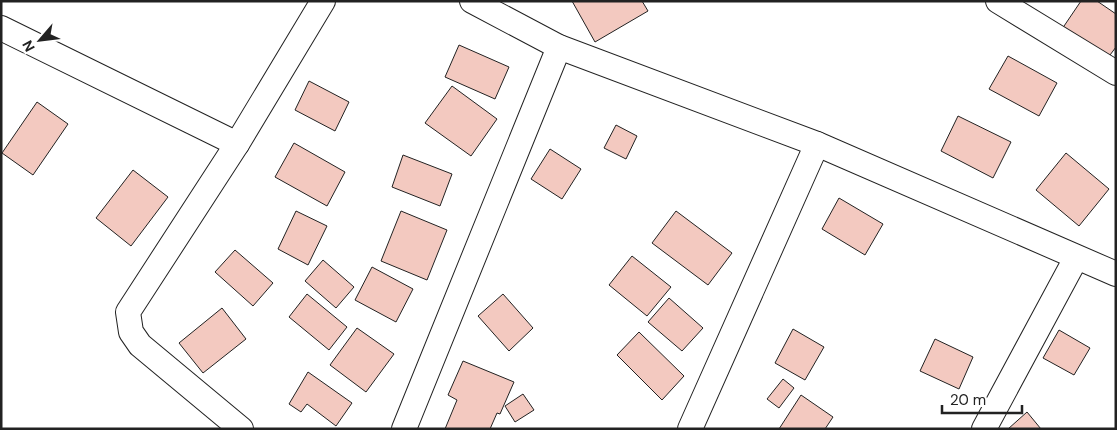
<svg xmlns="http://www.w3.org/2000/svg" width="1117" height="430" font-family="'DM Sans',sans-serif">
<rect width="100%" height="100%" fill="#fff"/>
<g fill="#f3c9c0" stroke="#222">
<polygon points="572,1 642,1 648,11 595,42"/>
<polygon points="1081,1 1097,1 1116,14 1116,47 1107,59 1062,29"/>
<polygon points="459,45 509,67 495,99 445,77"/>
<polygon points="1008,56 1057,83 1039,116 989,89"/>
<polygon points="309,81 349,102 335,131 295,110"/>
<polygon points="452,86 497,119 471,156 425,123"/>
<polygon points="37,102 68,124 33,175 2,153"/>
<polygon points="958,116 1011,142 993,178 941,151"/>
<polygon points="616,125 637,136 626,159 604,148"/>
<polygon points="294,143 345,172 327,206 275,177"/>
<polygon points="550,149 581,169 562,199 531,179"/>
<polygon points="1066,153 1109,189 1079,226 1036,190"/>
<polygon points="403,155 452,174 440,206 392,187"/>
<polygon points="133,170 168,197 131,246 96,218"/>
<polygon points="839,198 883,224 865,255 822,229"/>
<polygon points="296,211 327,226 308,265 278,249"/>
<polygon points="401,211 447,230 427,280 381,261"/>
<polygon points="676,211 732,253 708,285 652,243"/>
<polygon points="235,250 273,283 253,306 215,272"/>
<polygon points="632,256 671,287 647,316 609,285"/>
<polygon points="323,260 354,287 336,308 305,281"/>
<polygon points="372,267 413,289 396,322 355,300"/>
<polygon points="307,294 347,327 329,350 289,317"/>
<polygon points="503,294 533,328 509,351 478,316"/>
<polygon points="669,298 703,328 682,351 648,322"/>
<polygon points="222,308 246,339 203,373 179,343"/>
<polygon points="357,328 394,354 366,392 330,365"/>
<polygon points="793,329 824,347 805,380 775,363"/>
<polygon points="1059,330 1090,348 1074,375 1043,358"/>
<polygon points="639,332 684,376 662,400 617,355"/>
<polygon points="935,339 973,357 959,389 920,371"/>
<polygon points="463,361 514,382 500,414 497,413 490,429 445,429 457,400 448,395"/>
<polygon points="308,372 352,403 336,426 307,404 301,412 289,404"/>
<polygon points="783,379 794,388 779,408 767,399"/>
<polygon points="523,394 534,410 515,422 505,406"/>
<polygon points="801,395 833,417 825,429 779,429"/>
<polygon points="1027,412 1041,429 1008,429"/>
</g>
<g fill="none" stroke-linecap="round" stroke-linejoin="round">
<defs>
<g id="street">
<polyline points="472,1 559,47 817,144 1116,274"/>
<polyline points="998,1 1116,73"/>
<polyline points="1,28 237,144"/>
<polyline points="241,429 140,345 131,332 128,312 237,144 323,1"/>
<polyline points="404,429 559,47"/>
<polyline points="690,429 817,144"/>
<polyline points="984,429 1076,258"/>
</g>
</defs>
<use href="#street" stroke="#222" stroke-width="26"/>
<use href="#street" stroke="#fff" stroke-width="24"/>
</g>
<rect width="1117" height="430" fill="none" stroke="#222222" stroke-width="5"/>
<g transform="translate(40 40) rotate(242)" stroke="#ffffff" stroke-width="4" paint-order="stroke">
<path d="M0-4L9 19L0 12L-9 19Z" fill="#222222"/>
<text y="-8" font-size="14" font-weight="bold" text-anchor="middle" fill="#222222">N</text>
</g>
<path d="M942 405v8h80v-8" fill="none" stroke="#222222" stroke-width="2.5"/>
<text x="950" y="405" font-size="15" fill="#222222" stroke="#ffffff" stroke-width="4" paint-order="stroke">20 m</text>
</svg>
